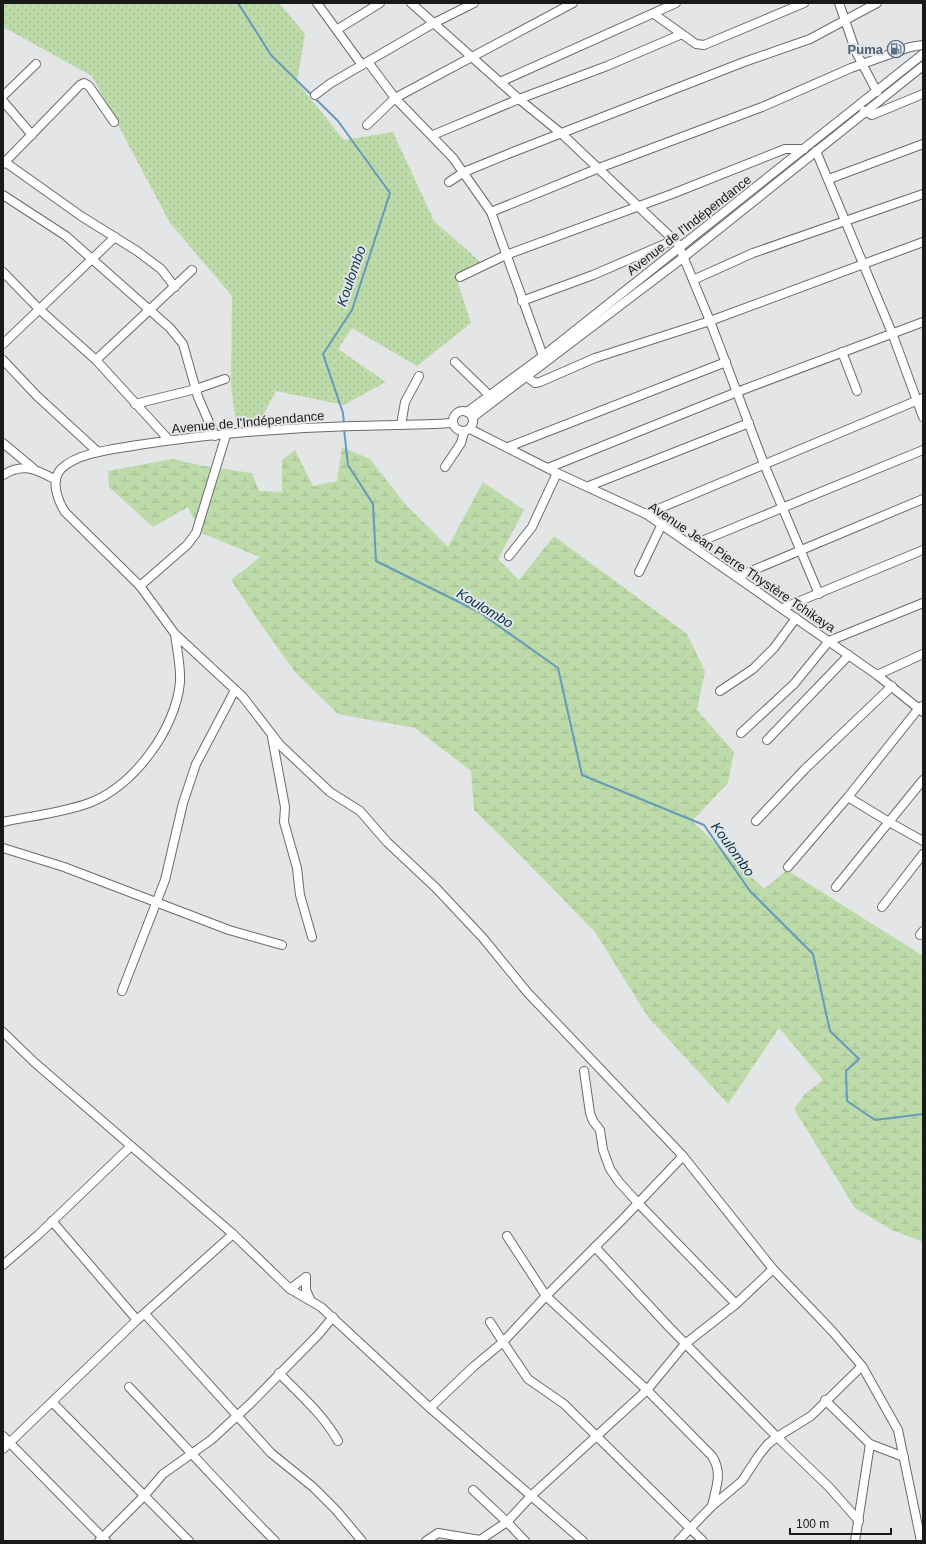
<svg xmlns="http://www.w3.org/2000/svg" width="926" height="1544" font-family="Helvetica,sans-serif">
<defs>
<pattern id="grass-dots" width="8" height="8" patternUnits="userSpaceOnUse"><rect width="8" height="8" fill="#bddba9"/><path d="M2 2h.1M6 6h.1" fill="none" stroke="#a2bb91" stroke-width="1.8" stroke-linecap="round"/></pattern>
<pattern id="wetland-marsh" width="20" height="14" patternUnits="userSpaceOnUse"><rect width="20" height="14" fill="#bddba9"/><path d="M1 5h8M5 5V1M11 12h8M15 12V8" fill="none" stroke="#a2bb91"/></pattern>
</defs>
<rect width="100%" height="100%" fill="#e4e5e7"/>
<polygon fill="url(#grass-dots)" points="3,3 279,3 305,34 297,82 344,140 393,132 434,221 485,266 458,283 471,323 417,366 352,328 338,349 386,382 344,405 276,391 260,421 236,424 231,385 232,296 170,223 92,76 3,27"/>
<polygon fill="url(#wetland-marsh)" points="342,447 370,459 405,504 448,547 483,482 524,510 498,559 519,580 554,536 687,634 705,671 697,710 734,752 728,783 692,821 764,889 787,870 923,956 923,1242 892,1230 855,1208 794,1109 805,1094 823,1080 779,1028 728,1104 648,1017 595,932 518,853 474,810 471,771 415,728 338,714 295,672 262,626 231,580 260,557 201,533 188,507 153,527 109,487 108,471 172,459 204,466 252,473 259,491 282,492 282,460 295,450 313,486 337,481"/>
<g fill="none" stroke-linecap="round" stroke-linejoin="round">
<g stroke="#649abc" stroke-width="2">
<polyline points="238,3 271,55 338,121 390,193 352,310 323,354 343,413 344,425"/>
<polyline points="344,429 348,465 373,504 376,561 479,612 558,668 582,775 704,825 750,891 813,954 830,1031 859,1059 846,1071 847,1101 875,1120 923,1114"/>
</g>
<defs>
<g id="minor">
<polyline points="317,3 362,65"/>
<polyline points="411,3 519,99 562,134 678,244 710,321 764,464 819,594"/>
<polyline points="839,3 856,52 877,92"/>
<polyline points="654,14 682,34"/>
<polyline points="338,29 380,3"/>
<polyline points="368,62 395,98 453,158 491,212 543,356"/>
<polyline points="500,82 676,3"/>
<polyline points="315,95 331,83 434,23 474,3"/>
<polyline points="3,96 36,64"/>
<polyline points="3,101 32,135"/>
<polyline points="864,111 872,115 923,94"/>
<polyline points="367,125 395,98 573,3"/>
<polyline points="433,135 519,99 607,66 682,34 696,44 704,45 804,3"/>
<polyline points="816,151 892,333 923,417"/>
<polyline points="5,162 81,216 137,251 161,269 175,287"/>
<polyline points="3,164 80,85 84,83 89,86 114,122"/>
<polyline points="829,179 923,144"/>
<polyline points="449,182 464,172 513,152 744,62 810,39 877,3"/>
<polyline points="3,195 66,236 170,328 183,344 198,397 215,436"/>
<polyline points="491,212 599,168 762,107 851,68 910,47 923,45"/>
<polyline points="3,272 39,309 96,360 169,440"/>
<polyline points="460,277 506,255 672,194 785,149 804,149"/>
<polyline points="693,280 753,253 923,194"/>
<polyline points="522,301 593,275 674,240"/>
<polyline points="3,344 115,237"/>
<polyline points="842,352 857,391"/>
<polyline points="3,360 37,396 98,452"/>
<polyline points="96,360 192,270"/>
<polyline points="455,362 490,396"/>
<polyline points="527,377 535,383 540,382 595,358 710,321 923,242"/>
<polyline points="135,404 196,389 225,379"/>
<circle cx="463" cy="421" r="10"/>
<polyline points="467,412 543,356 923,54"/>
<polyline points="473,417 684,257 923,66"/>
<path d="M453 423C420 425 386 425 353 426 282 428 209 434 138 445 116 449 78 452 61 469 50 481 58 501 65 512L140 586 175 634 243 697 280 745 330 792 360 811 387 842 436 888 483 938 527 992 683 1156 773 1269 833 1332 862 1366 898 1430 921 1541"/>
<polyline points="401,425 405,402 419,376"/>
<polyline points="470,429 557,473 646,514 877,675 923,712"/>
<polyline points="3,443 33,468"/>
<polyline points="508,447 726,362"/>
<polyline points="445,467 461,443 464,432"/>
<polyline points="548,468 737,392 923,322"/>
<path d="M3 475C24 462 37 470 56 480"/>
<polyline points="589,486 749,423"/>
<polyline points="646,514 923,398"/>
<polyline points="692,545 923,450"/>
<polyline points="509,556 532,527 557,473"/>
<polyline points="639,572 662,524"/>
<polyline points="737,577 923,499"/>
<polyline points="140,586 187,545 196,533 226,435"/>
<polyline points="783,608 923,550"/>
<polyline points="877,675 923,654"/>
<polyline points="720,691 753,669 774,648 796,618"/>
<polyline points="741,733 794,684 829,641 923,603"/>
<polyline points="272,737 285,807 284,822 297,868 300,895 312,937"/>
<polyline points="767,740 849,655"/>
<polyline points="848,797 889,822 923,841"/>
<polyline points="756,821 805,769 892,686"/>
<path d="M3 822C31 816 62 813 89 803 133 787 176 729 180 682 181 667 177 650 175 634"/>
<polyline points="3,848 64,867 229,930 282,945"/>
<polyline points="788,867 848,797 919,708 922,706"/>
<polyline points="836,887 923,780"/>
<polyline points="882,907 923,854"/>
<polyline points="920,935 923,931"/>
<polyline points="122,991 165,880 183,803 196,764 235,690"/>
<polyline points="3,1032 34,1062 233,1234 290,1289 321,1307 430,1408 583,1541"/>
<polyline points="584,1071 590,1113 593,1121 600,1130 603,1150 610,1169 619,1182 638,1203 736,1304"/>
<polyline points="52,1221 137,1320"/>
<path d="M507 1236 546 1296 647 1390 712 1456C723 1473 716 1487 712 1506"/>
<polyline points="595,1247 669,1327 777,1437 768,1444 759,1455 742,1481 712,1506 678,1541"/>
<polyline points="3,1265 38,1235 131,1146"/>
<polyline points="306,1277 306,1290 310,1299"/>
<polyline points="290,1289 306,1277"/>
<polyline points="145,1314 271,1453 313,1487 336,1510 362,1541"/>
<polyline points="490,1322 503,1342 546,1296 623,1219 683,1156"/>
<path d="M279 1373C300 1395 323 1414 338 1441"/>
<path d="M129 1387C178 1438 225 1491 275 1541"/>
<polyline points="825,1400 870,1444 904,1457"/>
<polyline points="53,1403 189,1541"/>
<polyline points="430,1408 473,1367 503,1342 528,1379 564,1404 703,1541"/>
<polyline points="3,1436 106,1541"/>
<polyline points="3,1449 137,1320 233,1234"/>
<polyline points="473,1490 507,1522 532,1495 647,1390 685,1344 736,1304 773,1269"/>
<polyline points="859,1521 829,1487 777,1437 811,1416 862,1366"/>
<polyline points="99,1541 145,1495 163,1474 211,1440 250,1404 318,1335 333,1317"/>
<polyline points="426,1541 438,1533 480,1540 507,1522 525,1541"/>
<polyline points="855,1541 870,1444"/>
</g>
</defs>
<use href="#minor" stroke="#6a6b6e" stroke-width="10"/>
<use href="#minor" stroke="#fff" stroke-width="8"/>
</g>
<defs>
<symbol id="fuel-ring" viewBox="-11 -11 22 22"><circle r="9.5" fill="#e4e5e7" stroke="#5c6f8a" stroke-width="1.5"/><path d="M-5.5-6h7V0h2V4h1.3V-2.5L3-4.5l.8-.8L6-3V5H2.5V1h-1V6h-7ZM-4.2-4.7v3.2H.2V-4.7Z" fill="#5c6f8a"/></symbol>
</defs>
<g fill-rule="evenodd">
<use href="#fuel-ring" x="886" y="39" width="20" height="20"/>
</g>
<g text-anchor="middle" dominant-baseline="central" stroke-width="4" stroke-linejoin="round" paint-order="stroke">
<g font-size="13" font-weight="bold" fill="#4e5e75" stroke="#e4e5e7" text-anchor="end">
<text x="883" y="49">Puma</text>
</g>
<g font-size="13" fill="#18191a" stroke="#e4e5e7">
<text transform="translate(689 225) rotate(-38)">Avenue de l'Indépendance</text>
<text transform="translate(248 422) rotate(-5)">Avenue de l'Indépendance</text>
<text transform="translate(742 567) rotate(34)">Avenue Jean Pierre Thystère Tchikaya</text>
</g>
<g font-size="14" font-style="italic" fill="#04334b" stroke="#e4e5e7">
<text transform="translate(351 276) rotate(-71)">Koulombo</text>
<text transform="translate(485 608) rotate(31)">Koulombo</text>
<text transform="translate(733 849) rotate(54)">Koulombo</text>
</g>
</g>
<rect width="926" height="1544" fill="none" stroke="#18191a" stroke-width="8"/>
<path d="M790 1528v6h101v-6" fill="none" stroke="#18191a" stroke-width="2"/>
<text x="796" y="1528" font-size="12" fill="#18191a" stroke="#e4e5e7" stroke-width="3" paint-order="stroke">100 m</text>
</svg>
